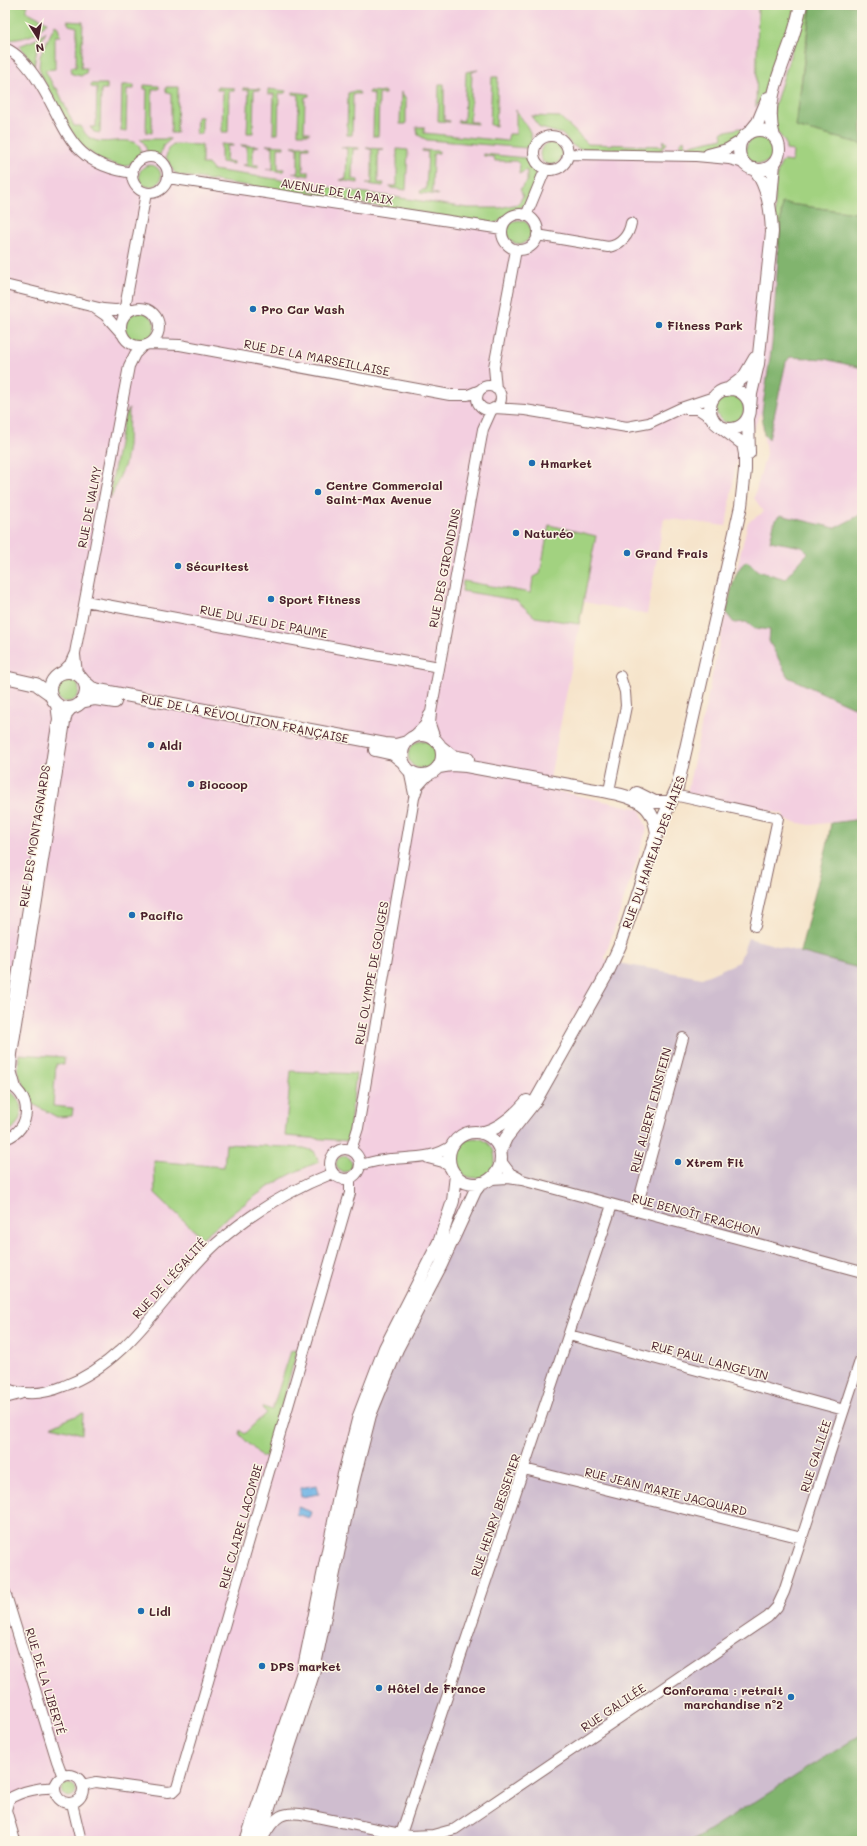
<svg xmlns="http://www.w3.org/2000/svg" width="867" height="1846" viewBox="0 0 867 1846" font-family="Mali,sans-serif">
  <rect width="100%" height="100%" fill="#fcf5e5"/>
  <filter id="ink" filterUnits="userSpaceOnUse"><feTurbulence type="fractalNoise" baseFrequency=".025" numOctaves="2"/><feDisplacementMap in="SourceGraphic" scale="8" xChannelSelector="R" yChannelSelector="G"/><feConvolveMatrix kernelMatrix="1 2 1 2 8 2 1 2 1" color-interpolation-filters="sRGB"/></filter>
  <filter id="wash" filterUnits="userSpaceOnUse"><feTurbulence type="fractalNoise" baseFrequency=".012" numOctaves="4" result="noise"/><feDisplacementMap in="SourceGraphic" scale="16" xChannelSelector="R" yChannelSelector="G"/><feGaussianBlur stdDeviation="0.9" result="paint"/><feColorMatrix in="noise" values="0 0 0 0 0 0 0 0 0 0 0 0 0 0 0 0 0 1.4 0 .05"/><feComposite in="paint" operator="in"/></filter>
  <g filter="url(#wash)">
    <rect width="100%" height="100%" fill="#f6e4cb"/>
    <path fill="#f3cfe0" d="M5,5H789L796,127L788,204L862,355V819L810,825L784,820L783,814L687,793L718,648L748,522L764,512L754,498L766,454L761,413L736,465L726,526L664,518L647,614L584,602L548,789L640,809L647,829L605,957V959L612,962L497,1172L487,1181L481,1183L258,1841H5Z"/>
    <path fill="#cfbdcf" d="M748,938L862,969V1734L693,1841H258L370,1415L483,1183L497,1172L500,1166L501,1156L612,962L702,978L739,962Z"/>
    <path fill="#a2d280" stroke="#767856" d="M7,5H28L26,11L47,22C36,37 23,39 5,40V9Z
      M758,5H796C785,40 777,76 756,107Z
      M805,8L810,9L796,127L862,144V214L782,203L778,254C777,232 769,178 783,161L792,162L793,151L786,150L785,142L775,129L774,108Z
      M67,21L83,22L81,68H87L86,73L81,76L72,74L71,67H76L77,27L69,25Z
      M55,25L58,27L60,36H55V69L45,70L55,89L57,88L74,126H81C93,155 121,132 139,145L141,150C139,158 131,165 123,167L100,160L82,146L68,126L62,113L42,77L39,67L40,56Z
      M46,32L37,49L34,67L25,52L19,46L37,39Z
      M478,70L472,72L470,122H477V124L458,122V120L464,121L466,72Z
      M492,77H498L496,126L490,125Z
      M91,84H107V89H101L100,133L94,132L90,127H96L97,88L91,87Z
      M439,84H444V120L450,121V122L438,121Z
      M122,85H134V89H127L126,132L121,131Z
      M144,85L159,86V89H152V133L146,132L147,89H144Z
      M166,87H178L177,133H171V93L166,92Z
      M217,87L234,88V91H229L228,132H222L223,90H217Z
      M243,88L260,89V90H254L253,133H247L249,90H243Z
      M268,89L286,91L285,93L279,94L278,134H273L274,94H268Z
      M354,91L359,92L360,94H353L352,135H347L348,93Z
      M369,91L385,92V94H379L378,136H373L374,94L369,93Z
      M293,92L309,94V96L305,97L304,132H309V134H298L299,95L293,94Z
      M401,92L406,100V124H400Z
      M516,110C522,120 540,139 527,148L427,140L418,135L416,127H424V133L507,141L509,134H516Z
      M531,116L560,117L588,144L663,146L664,140L667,143L661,151L579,149L572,145L562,134L540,128Z
      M197,117H202V134H196Z
      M740,128L744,130C729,147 706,153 684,151L680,143L684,140L685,146L723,138L722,132Z
      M746 150a14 14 0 1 1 28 0a14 14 0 1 1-28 0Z
      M140,139H170V140L163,146L160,155L148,154L144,143Z
      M540 154a11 11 0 1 1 22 0a11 11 0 1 1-22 0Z
      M175,144L202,145V164H208L213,170L310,184L309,191L325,193L326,187L468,208H499L518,204L523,196L520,189L527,182V170L519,174L520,165L516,161H495L494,157L484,156L483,154L526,158C544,171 534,190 524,206L510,212L500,221L493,224L178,175L174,172L166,157L168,149Z
      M221,144L233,145V146H227L226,161L233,162V164L221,162Z
      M241,145L259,146L253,147V165H258V168L242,165H247V147L241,146Z
      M266,145L284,146V148H278V169H284L283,172L266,169H273V147Z
      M292,146H309V148H303V172H309V176L292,173L298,172V148Z
      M341,147L359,148V149H353L352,179L358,180V183L340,180L346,179L347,149Z
      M366,148L384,149L378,150V183H384L383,186L366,184V183H372V150Z
      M397,149L408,150L406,190L391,188L390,186H397Z
      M422,150L439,151V153L433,154L432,193L438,194V195L420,193L421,190H426L428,152L422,151Z
      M139 176a11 11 0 1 1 22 0a11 11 0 1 1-22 0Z
      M507 232a12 12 0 1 1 24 0a12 12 0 1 1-24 0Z
      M125 327a15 15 0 1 1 30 0a15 15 0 1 1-30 0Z
      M716 409a14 14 0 1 1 28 0a14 14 0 1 1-28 0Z
      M129,408L128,446L125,464L111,497L110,493L123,421Z
      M549,525L596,536L579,624L535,617L516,600L462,591L463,581L531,593L533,577L540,574Z
      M55 690a12 12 0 1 1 24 0a12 12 0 1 1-24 0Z
      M408 755a14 14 0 1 1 28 0a14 14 0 1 1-28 0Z
      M19,1054L64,1057V1065L56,1064L53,1106L73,1108L72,1116L57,1117L33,1104L18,1073Z
      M291,1071L356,1074L348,1141L285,1136Z
      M5,1088C27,1099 26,1123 5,1134Z
      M455 1158a20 20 0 1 1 40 0a20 20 0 1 1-40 0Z
      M226,1144L304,1148L314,1151L319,1162C274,1178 238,1208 202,1238L155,1193L154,1161L224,1167Z
      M336 1164a8 8 0 1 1 16 0a8 8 0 1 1-16 0Z
      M294,1350L297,1351L267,1457H262L239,1434L240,1430L244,1434L266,1413L262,1409L263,1407L272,1410L291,1351Z
      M83,1413L82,1434L52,1426Z
      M62 1790a7 7 0 1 1 14 0a7 7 0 1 1-14 0Z"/>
    <path fill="#81b46e" stroke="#666a4c" d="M811,5H862V144L796,127Z
      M782,203L862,214V368L825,359L790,357L786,362L769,439L764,435L762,412L772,344Z
      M862,514V709L851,706L788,677L769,641L770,630L754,628L746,622L734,623L726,613C730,599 733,568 747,561L758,571L786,579L787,576L808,553L802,547L770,541L775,520L780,515L835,528Z
      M862,819V969L800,952L827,846L831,823Z
      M862,1734V1841H693Z"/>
    <path fill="#71b5e6" stroke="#5e6a88" d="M317,1485L319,1494L301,1497L300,1488Z
      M298,1507L312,1512L310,1518L296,1514Z"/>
  </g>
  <g filter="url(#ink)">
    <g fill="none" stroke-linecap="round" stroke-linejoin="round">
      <g stroke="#866463" stroke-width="12">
        <path id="minor" d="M5,48C18,54 26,64 34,75C68,123 64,164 133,173
          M534 153a17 17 0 1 1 34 0a17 17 0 1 1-34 0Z
          M568,154L696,156L729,159L744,163
          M708,154L727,149L742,140
          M132 175a18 18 0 1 1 36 0a18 18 0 1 1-36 0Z
          M168,178L502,229
          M502 232a18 18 0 1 1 36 0a18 18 0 1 1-36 0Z
          M526,216L545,170
          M537,235L608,247C621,245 629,235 631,223
          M5,285L103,309L115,310L132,309
          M121 327a19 19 0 1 1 38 0a19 19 0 1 1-38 0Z
          M96,309L105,315L122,334
          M123,318L146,193
          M149,344L180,345L450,395H468L480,390
          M477 398a12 12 0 1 1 24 0a12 12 0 1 1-24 0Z
          M496,389L494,367L516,250
          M494,408L525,410L627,427L649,423L681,408L714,397
          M686,409H698L712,418
          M85,601L439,667
          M75,655L77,674
          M62,672L70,664L75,653L129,366L135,354L143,346
          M413,737L425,725L429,715
          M435,739L430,724L431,712L483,429L492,409
          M409,770L414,794
          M604,792L608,790L610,786L626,706L625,692L620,676
          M674,795L778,818L755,926
          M5,1053L58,719L56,704
          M5,1083C33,1092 33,1130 5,1139
          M16,1088L11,1070L12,1054L65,722L67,714L73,707
          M330 1164a15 15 0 1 1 30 0a15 15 0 1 1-30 0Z
          M351,1150L358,1128L414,798L418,786L428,775
          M428,1158L443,1162L451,1168
          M501,1161L510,1173L519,1178
          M360,1165C370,1162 380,1160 390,1159C413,1157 434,1159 453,1145
          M491,1179L508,1178L522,1180L862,1272
          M636,1211L683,1038
          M569,1335L844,1410
          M5,1388C24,1396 45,1394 64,1386C133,1360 165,1290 217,1243C251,1213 290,1190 333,1173
          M5,1398L20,1394
          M524,1469L802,1538
          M5,1592L57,1761L63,1777
          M55 1789a14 14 0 1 1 28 0a14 14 0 1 1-28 0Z
          M82,1785L96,1782L168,1792L174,1791L177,1788L350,1193V1178
          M72,1803L81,1841
          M401,1834L612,1205
          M263,1838C275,1816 282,1810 307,1815L410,1836L433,1835L455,1829L768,1617L777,1607L784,1592L862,1355
          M15,1841L6,1810L9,1799C21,1791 41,1787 55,1788"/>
      </g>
      <g stroke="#866463" stroke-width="14">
        <path id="tertiary" d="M739 150a20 20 0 1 1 40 0a20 20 0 1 1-40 0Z
          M749,133L758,122L768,98
          M774,137C764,104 779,75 790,44C795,31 798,18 801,5
          M771,199L774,163
          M710 409a20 20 0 1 1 40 0a20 20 0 1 1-40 0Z
          M727,390L744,377L755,358
          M750,408L751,394L758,364L772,232C771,210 768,188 755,169
          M748,419L749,453
          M50 690a18 18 0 1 1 36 0a18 18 0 1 1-36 0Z
          M5,677L36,684L50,694
          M85,682L92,688L99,690L385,744L396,745L407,742
          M81,702L95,699L115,702
          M402 755a20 20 0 1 1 40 0a20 20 0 1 1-40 0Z
          M441,747L452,756L468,759
          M375,750L393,754L403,762
          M439,767L451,765L466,766C504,773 542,780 580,787C598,791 627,793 642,804C652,811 655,822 657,833
          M637,793L655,802H671
          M449 1158a26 26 0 1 1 52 0a26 26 0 1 1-52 0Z
          M481,1133C500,1129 515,1115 527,1101
          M500,1151L506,1138L536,1100L607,974L621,943L659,827L677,788L741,506L745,470V454L743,444L722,428
          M246,1841L303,1672L343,1478L359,1416L385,1348L440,1240L453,1201L456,1175
          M258,1841L313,1674L352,1486L370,1415L397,1349L440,1267L475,1191L481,1183"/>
      </g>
      <use href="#minor" stroke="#fff" stroke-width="10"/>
      <use href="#tertiary" stroke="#fff" stroke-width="12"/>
    </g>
  </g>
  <g fill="#1f6fb2" stroke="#fcf5e5" stroke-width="1.5">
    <circle cx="253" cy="309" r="4"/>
    <circle cx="659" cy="325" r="4"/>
    <circle cx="532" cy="463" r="4"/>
    <circle cx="318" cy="492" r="4"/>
    <circle cx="516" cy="533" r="4"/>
    <circle cx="627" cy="553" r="4"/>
    <circle cx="178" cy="566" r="4"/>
    <circle cx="271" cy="599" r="4"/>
    <circle cx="151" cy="745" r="4"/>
    <circle cx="191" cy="784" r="4"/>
    <circle cx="132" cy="915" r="4"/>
    <circle cx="678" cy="1162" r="4"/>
    <circle cx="141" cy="1611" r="4"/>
    <circle cx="262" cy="1666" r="4"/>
    <circle cx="379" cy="1688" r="4"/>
    <circle cx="791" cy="1697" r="4"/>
  </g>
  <g text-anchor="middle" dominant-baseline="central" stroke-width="3" stroke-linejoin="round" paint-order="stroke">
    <g font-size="12" fill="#4a1f2b" stroke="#fcf5e5">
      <text transform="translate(337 191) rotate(9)">AVENUE DE LA PAIX</text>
      <text transform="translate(317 357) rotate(11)">RUE DE LA MARSEILLAISE</text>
      <text transform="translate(89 507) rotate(-79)">RUE DE VALMY</text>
      <text transform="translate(444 568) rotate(-79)">RUE DES GIRONDINS</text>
      <text transform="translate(264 621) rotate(11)">RUE DU JEU DE PAUME</text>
      <text transform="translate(245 718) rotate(11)">RUE DE LA RÉVOLUTION FRANÇAISE</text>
      <text transform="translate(34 836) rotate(-81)">RUE DES MONTAGNARDS</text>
      <text transform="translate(653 852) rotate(-70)">RUE DU HAMEAU DES HAIES</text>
      <text transform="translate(371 973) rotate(-80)">RUE OLYMPE DE GOUGES</text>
      <text transform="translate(650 1110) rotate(-75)">RUE ALBERT EINSTEIN</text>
      <text transform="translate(696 1214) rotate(15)">RUE BENOÎT FRACHON</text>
      <text transform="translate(169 1278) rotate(-48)">RUE DE L'ÉGALITÉ</text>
      <text transform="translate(710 1360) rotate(15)">RUE PAUL LANGEVIN</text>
      <text transform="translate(815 1456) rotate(-72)">RUE GALILÉE</text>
      <text transform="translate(666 1491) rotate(14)">RUE JEAN MARIE JACQUARD</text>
      <text transform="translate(495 1515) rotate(-71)">RUE HENRY BESSEMER</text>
      <text transform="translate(240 1526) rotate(-74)">RUE CLAIRE LACOMBE</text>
      <text transform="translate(46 1681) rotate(73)">RUE DE LA LIBERTÉ</text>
      <text transform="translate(613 1707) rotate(-34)">RUE GALILÉE</text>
    </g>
    <g font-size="12" font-weight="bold" fill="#4a1f2b" stroke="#fcf5e5" text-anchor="start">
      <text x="261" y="309">Pro Car Wash</text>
      <text x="667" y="325">Fitness Park</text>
      <text x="540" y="463">Hmarket</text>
      <text x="326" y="485">Centre Commercial<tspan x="326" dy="14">Saint-Max Avenue</tspan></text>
      <text x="524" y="533">Naturéo</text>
      <text x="635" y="553">Grand Frais</text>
      <text x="186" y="566">Sécuritest</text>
      <text x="279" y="599">Sport Fitness</text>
      <text x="159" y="745">Aldi</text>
      <text x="199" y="784">Biocoop</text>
      <text x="140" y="915">Pacific</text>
      <text x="686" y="1162">Xtrem Fit</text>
      <text x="149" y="1611">Lidl</text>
      <text x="270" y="1666">DPS market</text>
      <text x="387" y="1688">Hôtel de France</text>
      <text x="783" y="1690" text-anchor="end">Conforama : retrait<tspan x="783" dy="14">marchandise n°2</tspan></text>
    </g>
  </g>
  <rect width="867" height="1846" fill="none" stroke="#fcf5e5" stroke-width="20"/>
  <g transform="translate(38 38) rotate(169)" stroke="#fcf5e5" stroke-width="3" paint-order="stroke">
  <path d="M0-3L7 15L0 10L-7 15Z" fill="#4a1f2b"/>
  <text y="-6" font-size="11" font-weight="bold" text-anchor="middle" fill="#4a1f2b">N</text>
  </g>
</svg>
